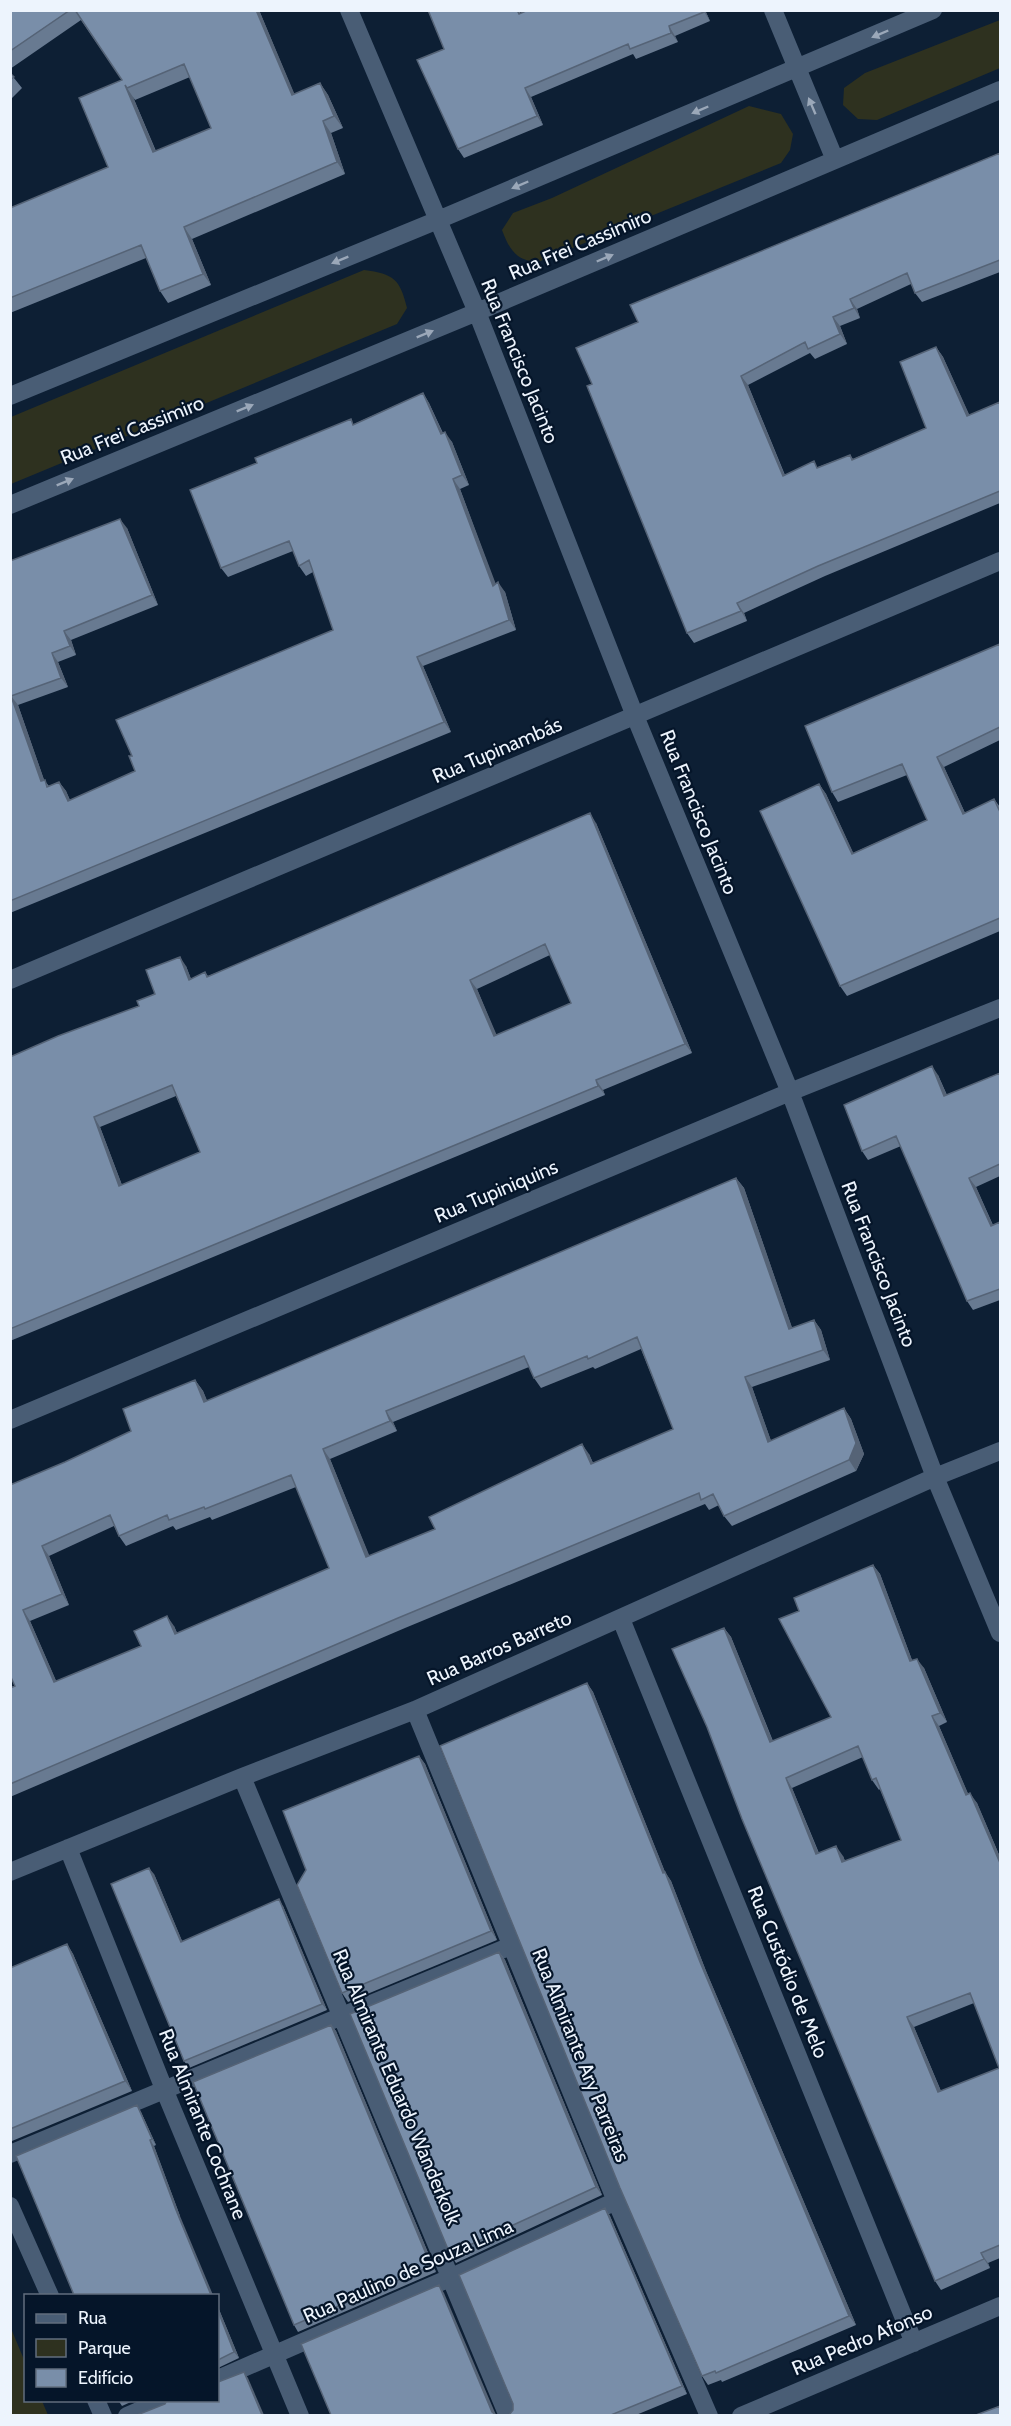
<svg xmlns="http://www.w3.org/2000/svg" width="1011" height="2426" viewBox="0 0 1011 2426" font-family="Cabin,sans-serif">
  <rect width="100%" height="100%" fill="#0d1f34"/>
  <path fill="#2e311f" d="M1000,20V68L877,120L858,119L843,105L844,88L865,73Z
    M749,106L781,114L793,134L790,150L781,163L538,262C516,261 509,249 502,230L513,213L552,198Z
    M364,270C394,274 400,279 407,308L397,324L11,484V417Z
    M10,2326L25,2362L26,2400L42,2401L48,2415H11Z"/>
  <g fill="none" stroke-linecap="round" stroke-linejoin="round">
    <path stroke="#495d75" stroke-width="18" d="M349,10L477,312L635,716L790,1092L935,1477L1000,1633
      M773,10L835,160
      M10,396L438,220L933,10
      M10,505L477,312L1000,90
      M10,980L1000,561
      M10,1420L790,1092L1000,1008
      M621,1619L914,2343
      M415,1710L616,2201L709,2416
      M242,1777L508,2416
      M68,1848L164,2089L300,2416
      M10,1872L242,1777L415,1710L935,1477L1000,1451
      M10,2154L513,1945
      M10,2206L50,2296
      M218,2379L452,2277L616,2201
      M96,2400L103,2416
      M127,2416L164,2400
      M741,2416L1000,2306"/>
  </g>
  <path fill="#687a91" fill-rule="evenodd" d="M10,10H259L294,94L320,83L328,95L343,128L331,133L345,174L192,239L211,285L168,303L160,291L146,258L10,313V208L108,167L122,80L81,20L10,69ZM190,77L211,128L156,151L133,97L135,100Z
    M428,10H519L521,14L705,10L710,21L675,36L678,42L636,59L633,54L531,97L543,125L464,158L458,149L444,49Z
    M10,73L22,88L10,100Z
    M1000,153V272L922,302L915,293L911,284L857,309L860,318L840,326L847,344L815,359L810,353L748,385L785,475L818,467L850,455L853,459L926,428L936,347L943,357L969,415L1000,402V503L825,576L744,613L747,621L694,643L687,633L592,384L638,322Z
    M423,393L429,403L443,433L452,442L469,485L460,489L495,584L505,592L516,630L423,666L451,732L10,913V561L127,528L158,605L71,640L76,655L58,662L68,687L18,705L44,780L49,786L59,782L66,791L70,800L135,771L132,756L333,630L313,572L306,576L299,566L293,551L228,577L221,568L354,424Z
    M1000,644V740L944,767L965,813L994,799L1000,807V931L847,996L840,986L819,784L826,794L853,853L927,820L907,775L838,802L832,792Z
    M596,823L692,1053L603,1090L605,1095L10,1341V1057L139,1006L186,966L191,979L205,972L208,976ZM550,955L571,1003L496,1035L477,989ZM176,1096L200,1152L122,1185L100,1127Z
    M1000,1073V1176L976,1187L993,1225L1000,1222V1300L973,1310L967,1301L901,1146L868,1160L862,1151L938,1075L947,1095Z
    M736,1178L744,1188L792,1328L814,1320L821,1330L830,1360L752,1387L771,1441L844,1408L851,1419L864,1454L856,1471L732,1526L724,1516L719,1505L709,1510L705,1504L405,1628L10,1797V1688L15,1686L10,1485L65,1462L131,1431L195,1380L203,1391L207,1401ZM641,1349L673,1429L593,1463L589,1454L435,1529L369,1556L330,1459L397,1431L393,1422L529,1367L534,1378L541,1388L593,1367L595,1369ZM296,1487L329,1568L177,1633L174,1626L141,1646L56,1681L30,1621L69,1605L49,1556L114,1526L119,1536L126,1546L173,1526L176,1530L210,1517L212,1520Z
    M873,1565L880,1574L912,1660L924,1668L947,1722L939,1726L968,1794L977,1803L1000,1857V2258L988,2263L990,2268L941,2290L935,2281L724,1628L731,1637L773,1741L831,1717L799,1611ZM863,1757L872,1780L879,1790L880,1789L901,1840L845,1861L843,1856L819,1853L792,1788ZM974,2003L999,2068L941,2091L914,2027Z
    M587,1683L593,1692L665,1872L671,1881L706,1971L856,2325L722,2382L721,2380L708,2385L702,2376Z
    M419,1756L425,1764L497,1940L348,2002L342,1993Z
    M154,1874L182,1941L283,1906L327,2010L189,2068L184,2061Z
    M67,1944L73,1954L132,2091L12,2141L10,2139V1968Z
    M499,1952L505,1960L602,2195L456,2263L450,2254Z
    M331,2025L336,2031L436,2272L298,2332L294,2325Z
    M137,2105L141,2112L156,2145L154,2146L180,2216L74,2295Z
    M605,2208L610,2216L687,2394L636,2415H509L513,2410Z
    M218,2307L239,2358L218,2368Z
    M118,2400H135L122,2406Z"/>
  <path fill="#556376" d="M256,10H259L300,107L292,95Z
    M703,10H705L710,21Z
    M669,26L675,36L678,42L671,33Z
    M320,83L328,95L343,128L334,116Z
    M125,85L133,97L161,164L153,152Z
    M525,88L531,97L543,125L537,116Z
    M323,121L331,133L345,174L337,162Z
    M184,227L192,239L211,285L203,274Z
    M850,299L857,309L860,318L854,308Z
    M833,317L840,326L847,344L840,334Z
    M936,347L943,357L974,425L967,416Z
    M741,376L748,385L789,486L783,476Z
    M423,393L429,403L447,443L441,434Z
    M445,432L452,442L469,485L462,475Z
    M453,479L460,489L500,595L493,586Z
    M120,519L127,528L158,605L152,595Z
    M498,582L505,592L516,630L509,620Z
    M737,603L744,613L747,621L741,611Z
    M64,631L71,640L76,655L70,646Z
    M52,653L58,662L68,687L61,678Z
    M417,657L423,666L451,732L444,722Z
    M11,696L18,705L48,791L41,781Z
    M937,757L944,767L970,824L963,814Z
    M59,782L66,791L74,810L68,801Z
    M819,784L826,794L858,863L852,854Z
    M590,813L596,823L692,1053L685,1044Z
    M180,957L186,966L195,989L189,980Z
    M470,980L477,989L501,1045L494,1036Z
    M932,1066L938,1075L951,1105L944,1096Z
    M596,1080L603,1090L605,1095L598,1086Z
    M94,1117L100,1127L126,1196L119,1186Z
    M736,1178L744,1188L796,1339L789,1329Z
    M969,1178L976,1187L997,1235L991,1226Z
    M814,1320L821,1330L830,1360L823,1350Z
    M745,1377L752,1387L775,1452L768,1442Z
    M195,1380L203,1391L212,1412L204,1402Z
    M844,1408L851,1419L864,1454L856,1471L849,1460Z
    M386,1411L393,1422L397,1431L390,1421Z
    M582,1444L589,1454L598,1474L591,1464Z
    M323,1449L330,1459L374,1567L366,1557Z
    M42,1546L49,1556L69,1605L62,1594Z
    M873,1565L880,1574L916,1671L910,1661Z
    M23,1610L30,1621L61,1692L54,1682Z
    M167,1616L174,1626L182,1644L175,1634Z
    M724,1628L731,1637L777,1752L770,1742Z
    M917,1659L924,1668L947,1722L940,1713Z
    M587,1683L593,1692L669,1882L663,1873Z
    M932,1716L939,1726L973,1805L966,1795Z
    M419,1756L425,1764L497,1940L491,1931Z
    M786,1778L792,1788L823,1864L816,1854Z
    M970,1793L977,1803L1000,1857V1863Z
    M836,1846L843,1856L849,1871L842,1862Z
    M149,1868L154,1874L185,1948L181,1942Z
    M665,1872L671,1881L706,1971L856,2325L849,2316L700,1962Z
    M279,1899L283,1906L327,2010L322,2004Z
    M67,1944L73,1954L132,2091L125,2081Z
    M499,1952L505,1960L602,2195L596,2187Z
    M907,2017L914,2027L945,2101L938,2092Z
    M331,2025L336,2031L436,2272L431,2266Z
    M137,2105L141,2112L156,2145L152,2139Z
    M150,2140L154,2146L180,2216L213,2295H211L176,2210Z
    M605,2208L610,2216L687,2394L682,2386Z
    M981,2253L988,2263L990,2268L984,2259Z
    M439,2285L444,2293L496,2415L492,2412Z
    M218,2307L239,2358L234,2352L218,2311Z
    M244,2372L248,2378L264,2415H262Z"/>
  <path fill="#798ea9" stroke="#556376" stroke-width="1.5" fill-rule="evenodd" d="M10,10H70L10,51Z
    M75,10H256L292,95L320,83L334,116L323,121L337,162L184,227L203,274L160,291L141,245L10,298V208L108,167L79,98L122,80ZM184,64L211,128L153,152L125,85L127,88Z
    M428,10H517L519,14L528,10H703L704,12L669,26L671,33L630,49L628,44L525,88L537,116L458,149L417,60L444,49Z
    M10,73L14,77L10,80Z
    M1000,153V260L915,293L907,273L850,299L854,308L833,317L840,334L808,349L805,342L741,376L783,476L814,461L817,468L850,455L852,460L926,428L900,362L936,347L967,416L1000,402V491L818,566L737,603L741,611L687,633L587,386L592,384L576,348L638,322L630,305Z
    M423,393L441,434L445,432L462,475L453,479L493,586L498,582L509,620L417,657L444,722L10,901V561L120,519L152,595L64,631L70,646L52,653L61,678L11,696L41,781L45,780L47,787L59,782L68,801L135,771L129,756H132L116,720L333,630L309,560L299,566L289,541L221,568L190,490L257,463L255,458L351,419L353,425Z
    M1000,644V727L937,757L963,814L994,799L1000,812V918L840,986L760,811L819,784L852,854L927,820L902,764L832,792L805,726Z
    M590,813L685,1044L596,1080L598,1086L10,1329V1057L58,1036L139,1006L137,1001L155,994L146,970L180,957L189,980L205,972L207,977ZM545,944L571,1003L494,1036L470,980ZM172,1085L200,1152L119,1186L94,1117Z
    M932,1066L944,1096L1000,1073V1164L969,1178L991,1226L1000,1222V1289L967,1301L896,1136L862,1151L844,1105Z
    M736,1178L789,1329L814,1320L823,1350L745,1377L768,1442L844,1408L856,1443L849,1460L724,1516L713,1494L701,1500L699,1493L398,1618L10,1784V1688L15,1686L10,1675V1485L65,1462L131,1431L123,1409L195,1380L204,1402ZM637,1337L673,1429L591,1464L582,1444L429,1517L435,1529L366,1557L323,1449L390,1421L386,1411L524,1356L534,1378L587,1356L588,1359ZM291,1475L329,1568L175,1634L167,1616L134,1631L141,1646L54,1682L23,1610L62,1594L42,1546L110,1515L119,1536L167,1515L169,1520L204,1507L205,1509Z
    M873,1565L910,1661L917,1659L940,1713L932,1716L966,1795L970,1793L1000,1863V2245L981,2253L984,2259L935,2281L742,1819L707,1727L672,1649L724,1628L770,1742L831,1717L779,1619L799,1611L794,1598ZM858,1746L872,1780L876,1778L901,1840L842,1862L836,1846L816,1854L786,1778ZM970,1993L999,2068L938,2092L907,2017Z
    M587,1683L663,1873L665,1872L700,1962L849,2316L716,2373L715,2371L702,2376L620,2188L440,1746Z
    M419,1756L491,1931L342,1993L297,1885L306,1870L283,1811Z
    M149,1868L181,1942L279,1899L322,2004L184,2061L111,1884Z
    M67,1944L125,2081L10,2129V1968Z
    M499,1952L596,2187L450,2254L350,2014Z
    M331,2025L431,2266L294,2325L193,2082Z
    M137,2105L152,2139L150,2140L176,2210L211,2295H74L16,2156Z
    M605,2208L682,2386L611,2415H509L513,2410V2404L459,2275Z
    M439,2285L492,2412L496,2415H331L301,2344Z
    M218,2311L234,2352L218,2360Z
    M244,2372L262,2415H137L165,2404L167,2400H218V2382Z
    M1000,2406V2415H976Z"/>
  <defs><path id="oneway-solid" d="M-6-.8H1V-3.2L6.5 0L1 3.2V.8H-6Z" transform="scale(1.5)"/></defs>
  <g fill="#9ba8b9">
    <use href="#oneway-solid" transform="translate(880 34) rotate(157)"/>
    <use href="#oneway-solid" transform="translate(812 106) rotate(-113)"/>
    <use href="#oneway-solid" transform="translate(700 110) rotate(157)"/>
    <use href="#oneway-solid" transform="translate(520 185) rotate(157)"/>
    <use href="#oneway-solid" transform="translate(605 258) rotate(-23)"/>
    <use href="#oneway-solid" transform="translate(340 260) rotate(158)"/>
    <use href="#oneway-solid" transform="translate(425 334) rotate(-22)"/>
    <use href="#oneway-solid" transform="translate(245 408) rotate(-22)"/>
    <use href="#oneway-solid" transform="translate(65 482) rotate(-22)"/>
  </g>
  <g text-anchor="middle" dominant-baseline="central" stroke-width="4.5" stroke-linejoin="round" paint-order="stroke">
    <g font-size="20" fill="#edf4fd" stroke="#051529">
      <text transform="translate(580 244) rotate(-23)">Rua Frei Cassimiro</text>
      <text transform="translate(520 361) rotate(68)">Rua Francisco Jacinto</text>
      <text transform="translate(132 430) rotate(-22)">Rua Frei Cassimiro</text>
      <text transform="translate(497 750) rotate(-23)">Rua Tupinambás</text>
      <text transform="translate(699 812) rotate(68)">Rua Francisco Jacinto</text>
      <text transform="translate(496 1191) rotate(-23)">Rua Tupiniquins</text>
      <text transform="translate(879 1264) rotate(69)">Rua Francisco Jacinto</text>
      <text transform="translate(499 1648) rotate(-24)">Rua Barros Barreto</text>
      <text transform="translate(788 1972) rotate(68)">Rua Custódio de Melo</text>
      <text transform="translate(581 2055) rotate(68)">Rua Almirante Ary Parreiras</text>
      <text transform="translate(397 2087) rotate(67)">Rua Almirante Eduardo Wanderkolk</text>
      <text transform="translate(203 2124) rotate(68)">Rua Almirante Cochrane</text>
      <text transform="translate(408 2271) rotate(-24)">Rua Paulino de Souza Lima</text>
      <text transform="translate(862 2340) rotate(-23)">Rua Pedro Afonso</text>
    </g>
  </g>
  <rect width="1011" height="2426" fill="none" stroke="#edf4fd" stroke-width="24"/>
  <rect x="24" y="2294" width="195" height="108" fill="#051529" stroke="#626e7e" stroke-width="1.5"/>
  <rect x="36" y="2314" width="30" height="9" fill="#495d75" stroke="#626e7e" stroke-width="1.5"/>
  <text x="78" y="2324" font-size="18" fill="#edf4fd">Rua</text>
  <rect x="36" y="2339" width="30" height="18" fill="#2e311f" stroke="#626e7e" stroke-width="1.5"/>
  <text x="78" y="2354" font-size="18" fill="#edf4fd">Parque</text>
  <rect x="36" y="2369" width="30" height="18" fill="#798ea9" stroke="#626e7e" stroke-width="1.5"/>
  <text x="78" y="2384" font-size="18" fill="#edf4fd">Edifício</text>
</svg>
